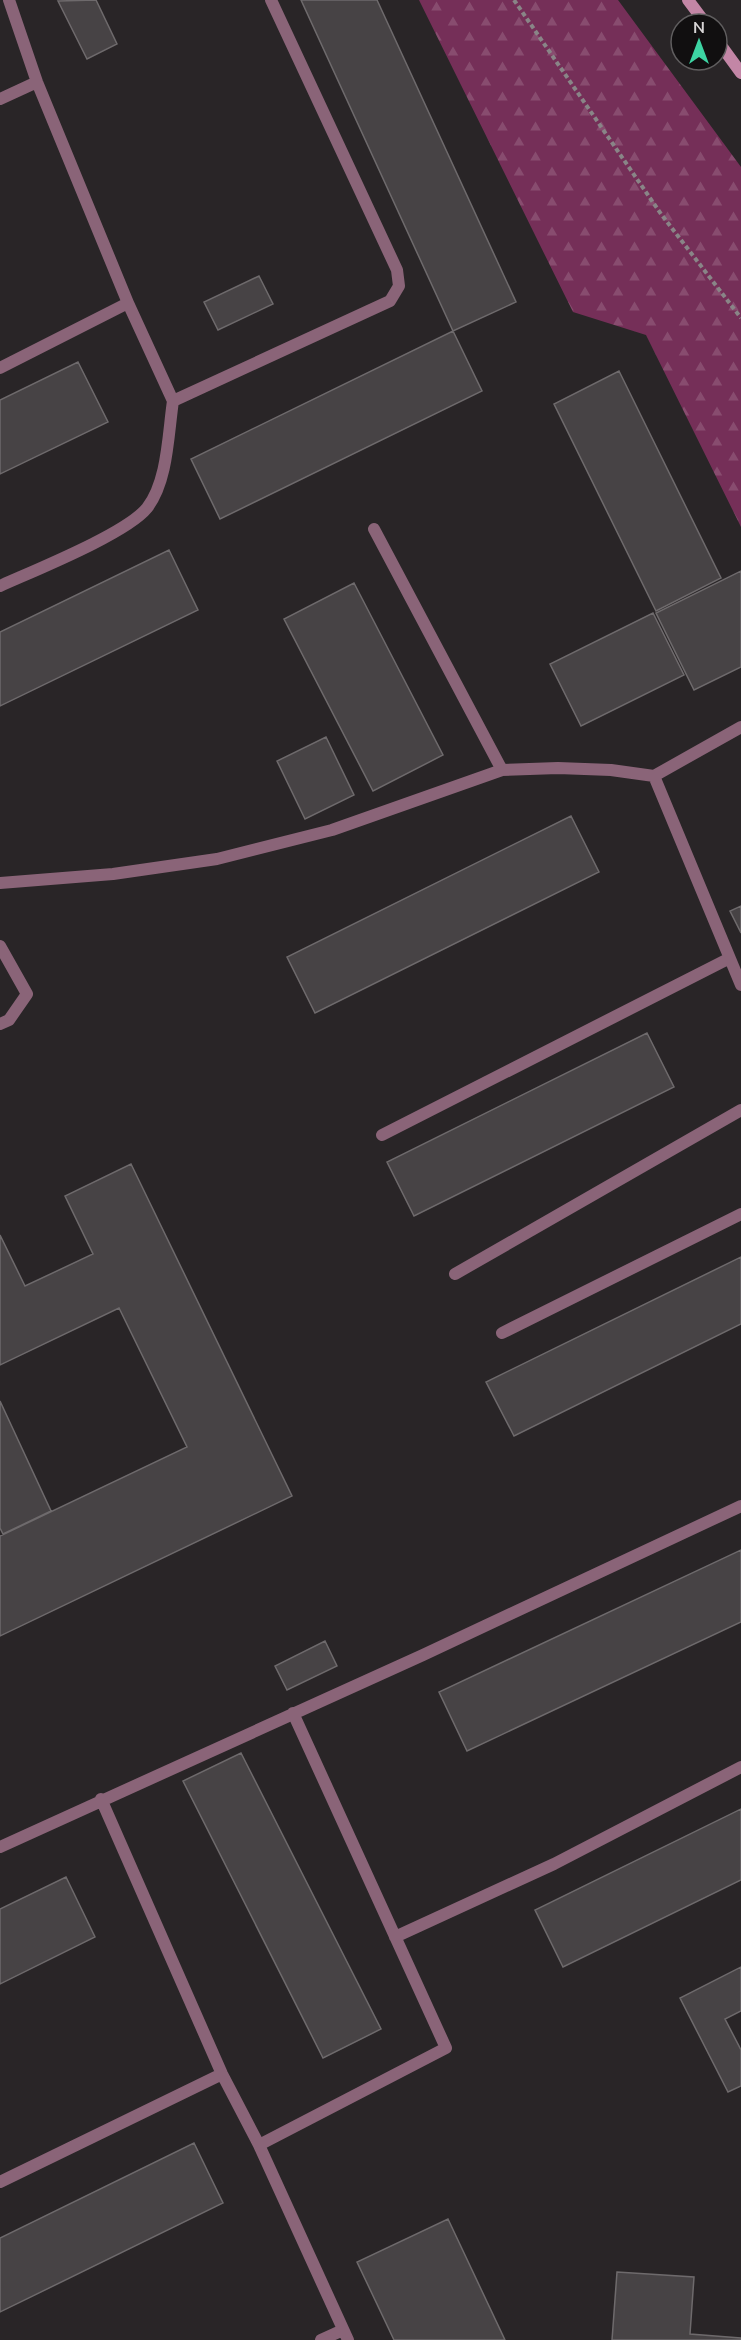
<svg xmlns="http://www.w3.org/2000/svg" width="741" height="2340" viewBox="0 0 741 2340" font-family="'Nunito Sans',sans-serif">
  <defs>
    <pattern id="forest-firs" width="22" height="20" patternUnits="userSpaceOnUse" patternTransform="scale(1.5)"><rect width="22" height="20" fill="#752f58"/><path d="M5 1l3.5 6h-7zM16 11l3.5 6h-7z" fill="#884c6f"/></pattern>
  </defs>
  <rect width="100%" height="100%" fill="#292527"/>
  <path fill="url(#forest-firs)" d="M419,0H618L741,167V527L646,335L573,312Z"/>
  <path fill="#474345" stroke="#6e6a6c" stroke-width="1.5" d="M96,0L117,44L87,59L58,1Z
    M301,0H377L516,302L453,331Z
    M259,276L273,304L218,330L204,302Z
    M453,331L482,391L220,519L191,459Z
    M78,362L108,422L0,474V400Z
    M619,371L721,578L656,611L554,404Z
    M169,550L198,610L0,706V632Z
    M741,571V667L694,690L656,613Z
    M354,583L443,755L373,791L284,619Z
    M653,613L684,675L581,726L550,664Z
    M326,737L354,795L305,819L277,761Z
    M571,816L599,872L315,1013L287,957Z
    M741,906V933L730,911Z
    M647,1033L674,1087L414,1216L387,1162Z
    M131,1164L292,1496L0,1636V1536L187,1447L119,1308L0,1365V1235L25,1286L93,1254L65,1196Z
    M741,1257V1324L514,1436L486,1382Z
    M0,1401L51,1511L3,1534L0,1528Z
    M741,1550V1622L467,1751L439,1692Z
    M325,1641L337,1666L287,1690L275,1666Z
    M241,1753L381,2029L323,2058L183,1781Z
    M741,1809V1880L563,1967L535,1910Z
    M66,1877L95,1937L0,1984V1909Z
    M741,1967V2011L725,2019L741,2050V2086L728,2092L680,1998Z
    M194,2143L223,2203L0,2312V2238Z
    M448,2219L505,2340H394L357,2262Z
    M617,2272L694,2277L690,2334L741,2338V2340H612Z"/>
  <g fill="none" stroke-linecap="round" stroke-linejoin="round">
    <path stroke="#898587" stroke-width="4" stroke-dasharray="4.5 3" stroke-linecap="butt" d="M514,0L661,214L741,318"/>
    <path stroke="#8a6478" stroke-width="12" d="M0,99L37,82
      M128,303L173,401L390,301L399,286L397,270L271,0
      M0,368L128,303L37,82L9,0
      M374,529L502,770
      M0,586C33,571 126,534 147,508C168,481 168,434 173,401
      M741,727L654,776L741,985
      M0,883L113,874L217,859L332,830L502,770L558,768L611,770L654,776
      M0,946L27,994L9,1020L0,1024
      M382,1135L728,959
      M455,1274L741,1110
      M502,1333L741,1214
      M101,1799L222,2074L259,2145L348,2340
      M0,1847L423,1655L741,1506
      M395,1937L554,1864L741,1767
      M259,2145L446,2048L293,1713
      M0,2182L222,2074
      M321,2340L343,2330"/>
    <path stroke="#c386a6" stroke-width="12" d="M688,0L706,24
      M717,40L741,73"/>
  </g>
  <g transform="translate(699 42)"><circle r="28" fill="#110f10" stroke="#605e5f" stroke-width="1.5"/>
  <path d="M0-4.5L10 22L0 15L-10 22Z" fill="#3dd4a3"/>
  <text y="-9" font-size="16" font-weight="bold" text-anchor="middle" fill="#d7d4d5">N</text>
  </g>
</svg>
